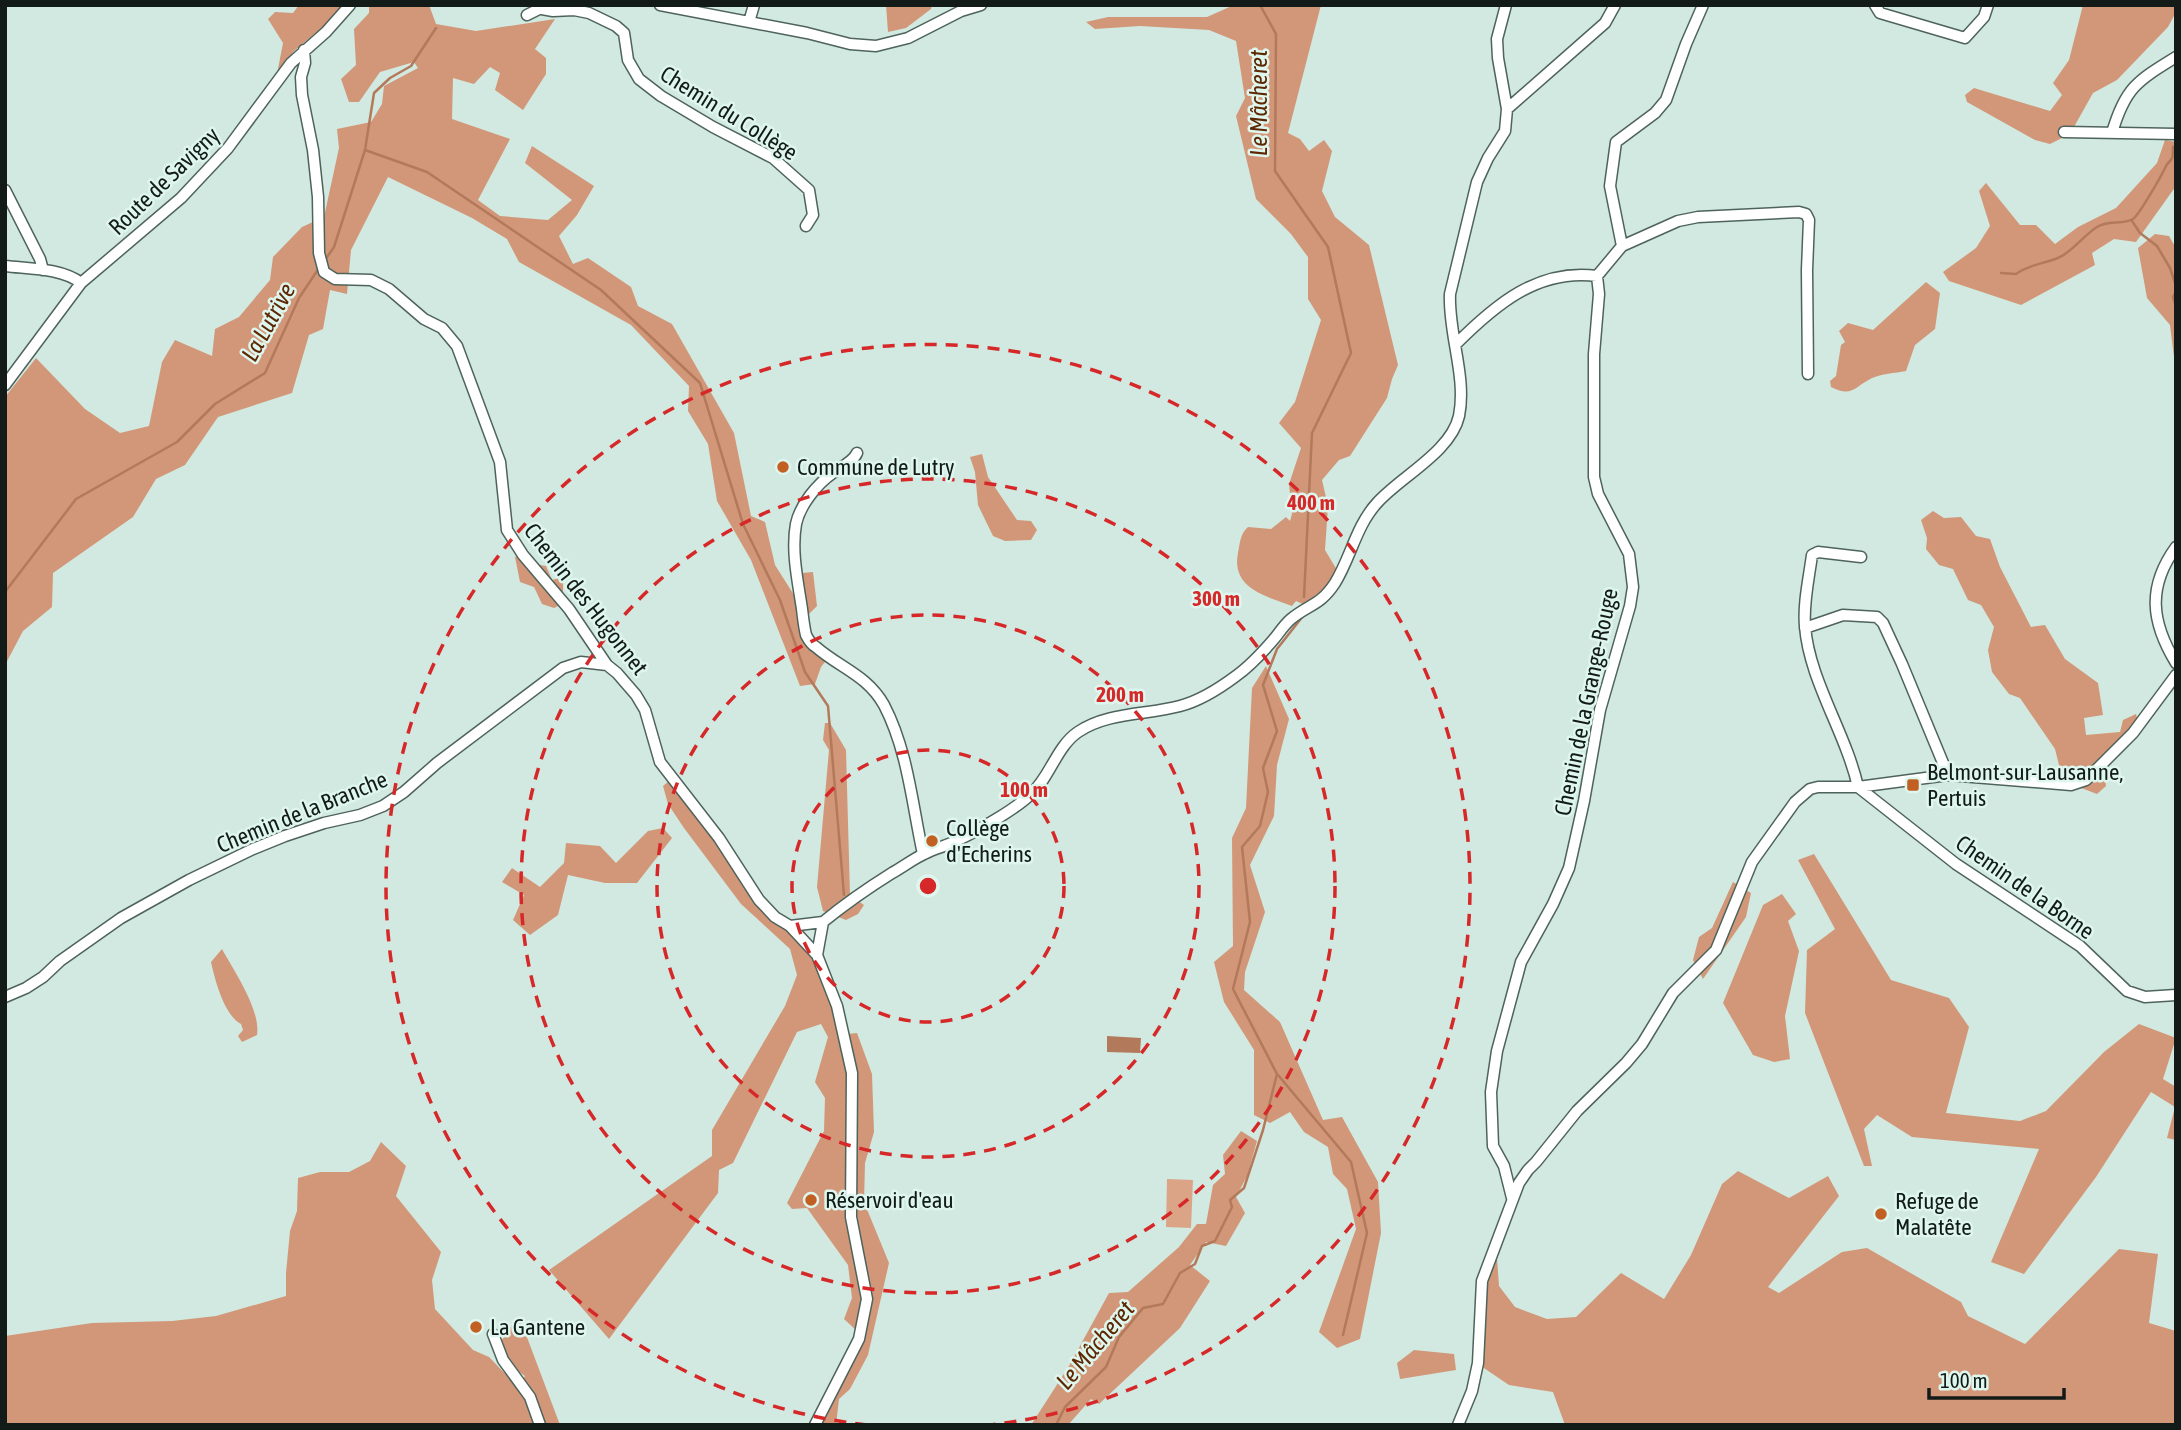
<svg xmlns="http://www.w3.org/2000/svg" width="2181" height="1430" viewBox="0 0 2181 1430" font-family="'Asap Condensed',sans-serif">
  <rect width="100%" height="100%" fill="#d1e9e0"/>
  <path fill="#dba487" d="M1167,1179L1193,1180L1191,1228L1166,1227Z"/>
  <path fill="#d29778" d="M299,5H345L337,15L294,51L277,74L283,43L268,19L275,12L293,13Z
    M369,5H429L436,24L476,31L555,19L535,49L546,58V74L523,110L495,90L500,73L490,67L474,84L453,78L452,119L510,139L478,200L500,216L548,220L572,200L525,163L532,146L594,186L577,215L559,236L573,264L588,258L631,287L638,306L672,324L734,433L751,516L765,522L775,565L794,595L802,573L813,572L817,606L803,620L806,641L828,658L821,667L815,684L800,686L751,560L717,501L708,444L688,411L689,386L631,325L519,262L507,239L472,218L388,177L351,250L347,294L330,290L323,329L309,335L292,393L218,417L185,465L156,479L133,517L53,573L52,607L23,631L5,665V397L36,358L85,409L120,433L149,426L162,362L175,340L212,356L215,329L239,317L270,280L273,257L302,227L324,217L339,148L337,129L371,122L382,104L384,86L418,68L414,62L380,72L359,102H349L341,79L356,65L354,29L369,13Z
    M886,5H932L931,9L906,28L888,32Z
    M1234,5H1321L1288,133L1300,139L1309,151L1324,140L1332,151L1322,191L1335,217L1369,245L1398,365L1392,379L1387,398L1350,456L1339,460L1322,480L1328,506L1325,550L1337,570L1327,589L1307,606L1296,601L1292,606C1265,596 1231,588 1238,553C1240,543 1240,534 1248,527L1271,529L1286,517L1290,521L1292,514L1289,484L1301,448L1279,423L1295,402L1321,320L1308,299V257L1291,234L1256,199L1236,116L1245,98L1236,41L1209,30L1140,26L1095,29L1086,22L1108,17H1207Z
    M2083,5H2176V12L2168,27L2117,80L2093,93L2070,134L2050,144L2035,140L1967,102L1965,95L1974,88L2050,111L2062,95L2053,83L2069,60Z
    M2165,140L2176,142V186L2136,242L2114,239L2092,253L2095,265L2021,305L1949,281L1943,272L1976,248L1990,226L1979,191L1986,183L2020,225H2036L2055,244L2078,227L2116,208L2157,163Z
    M2155,234L2169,236L2176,248V373L2170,325L2147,298L2138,248Z
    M1926,282L1940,293L1935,329L1915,345L1906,371C1895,373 1881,374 1872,378C1854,387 1852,398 1831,387L1830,381L1836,376L1841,345L1845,342L1839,331L1848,323L1873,330Z
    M982,454L988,477L1017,520L1031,521L1037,530L1031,540L1005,541L993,536L978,505L975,472L970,457Z
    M1933,511L1944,518L1961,517L1976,536L1990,539L2000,567L2031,627L2045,625L2065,659L2098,683L2103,715L2084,718L2086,735L2120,732L2123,720L2136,714L2140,729L2104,770L2106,786L2097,794L2063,781L2055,749L2020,698L2009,694L1992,672L1988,650L1994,627L1981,605L1968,600L1953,569L1939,565L1926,549L1927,538L1921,520Z
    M524,552L534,564L546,566L552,580L563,577V593L568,601L554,608L542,604L534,587L520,582L515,557Z
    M1266,666L1289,719L1277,765L1274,816L1250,865L1265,912L1245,972L1244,990L1280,1022L1323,1120L1342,1117L1378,1182L1381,1233L1360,1339L1337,1348L1319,1332L1356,1229L1347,1189L1333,1174L1328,1147L1304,1132L1290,1112L1270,1123L1254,1115V1050L1224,1002L1214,962L1233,946L1232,838L1246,808L1252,688Z
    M825,723H830L846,750L850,895L864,905L858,914L846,920L823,911L817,887L829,750L823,740Z
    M670,780L720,845L789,929L814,957L834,1005L849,1073L848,1217L865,1300L857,1331L844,1319L852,1298L848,1265L807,1208L792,1209L787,1203L824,1131L825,1098L815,1082L828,1037L821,1024L797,1032L733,1163L719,1170L718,1193L609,1339L549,1270L712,1156V1130L785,1006L797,975L790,949L741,904L684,828L668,804L663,786Z
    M663,828L672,838L637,883H605L568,875L558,915L530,935L513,920L524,895L502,882L512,868L540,887L564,863L566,843L600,846L616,863L648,831Z
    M1814,854L1891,980L1949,998L1969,1027L1946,1113L2020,1121L2046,1111L2104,1052L2139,1024L2176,1038L2163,1079L2176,1087V1140L2167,1138L2175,1107L2151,1092L2096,1177L2024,1274L1991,1262L2039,1149L1912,1137L1877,1115L1864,1129L1872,1166H1864L1805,1013L1807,950L1835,929L1798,860Z
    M1733,882L1751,893L1746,917L1703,979L1693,960L1699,937L1712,928Z
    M1782,894L1796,914L1788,921L1799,951L1785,1016L1790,1059L1774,1062L1753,1055L1723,1003L1763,905Z
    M222,949C234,971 261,1010 257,1035L242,1042L238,1036L243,1030L241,1024C224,1015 215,980 211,962Z
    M857,1033L872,1074L874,1132L865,1163L864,1202L889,1263L868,1355L850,1389L839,1399L836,1425H819L842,1385L862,1341L871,1301L854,1217L848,1034Z
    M1241,1131L1257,1141L1247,1176L1236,1197L1245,1213L1226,1246L1206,1242L1190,1265L1210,1281L1180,1328L1099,1404L1091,1399L1068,1425H1031L1069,1366L1109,1293L1128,1292L1179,1247L1197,1224H1206L1213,1185L1225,1174L1223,1155Z
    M381,1142L406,1166L396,1196L441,1252L432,1280L435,1309L473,1350L489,1357L518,1387L525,1376C511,1367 506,1358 500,1343L515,1320L522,1324L560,1425H5V1336L92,1323L172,1321L216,1316L286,1296V1273L290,1231L297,1211L298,1178L320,1172H349L370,1161Z
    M1738,1171L1789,1198L1828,1176L1839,1196L1768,1287L1779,1293L1842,1252L1867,1248L1961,1302L1968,1316L2025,1344L2119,1249L2158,1254L2149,1323L2176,1331V1425H1565L1553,1392L1509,1385L1478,1364L1482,1281L1496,1244L1499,1286L1515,1307L1547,1319L1576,1317L1621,1273L1664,1299L1691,1255L1722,1184Z
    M1414,1350L1454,1354L1456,1370L1400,1379L1397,1363Z"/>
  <path fill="#b3795b" d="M1107,1036L1141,1038L1140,1053L1107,1052Z"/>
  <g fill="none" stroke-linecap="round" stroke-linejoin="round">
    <path stroke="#b3795b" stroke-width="2.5" d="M1260,5L1276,34L1275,171L1328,247L1351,353L1312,433L1304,597
      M365,150L427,172L601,290L700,383L743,524L780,600L805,672L828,706L844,895
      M2132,221L2140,233L2157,246L2170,268L2176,286
      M325,260L334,247L365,150L374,93L390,78L411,66L436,28
      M2001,273L2016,274C2029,264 2045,264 2060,257C2073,251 2084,235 2097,227C2107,220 2123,225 2133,219C2139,215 2162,175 2166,166C2167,163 2171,161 2172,158C2173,157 2173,148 2173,147
      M2176,292L2173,297L2176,307
      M2176,312V321
      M5,592L76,499L177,442L215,404L265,373L299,298L319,268
      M1278,1075L1351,1162L1367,1233L1343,1335
      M1056,1425L1065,1407L1106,1367L1119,1337L1143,1308L1163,1304L1180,1273L1195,1264L1202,1246L1215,1241L1232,1207L1230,1200L1244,1188L1263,1130L1277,1074L1233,989L1250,922L1242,847L1260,826L1268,792L1263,768L1277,731L1263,685L1277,649L1303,616"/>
    <g stroke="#4e635b" stroke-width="13">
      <path id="minor" d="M660,5L807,33L850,44L876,46L908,38L961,11L981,5
        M1875,5L1880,13L1965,38L1984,17L1988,5
        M542,9L553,11L574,10L589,13L616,26L624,33L628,60L639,79L661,96L713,127L773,158L809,190L813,215L806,226
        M527,15L545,6
        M749,22L754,5
        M304,50L305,63L301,77L302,95L313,150L318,197L319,253L324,272L335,279L371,280L389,289L424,319L442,328L457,346L500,462L507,530L523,555L569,609L607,665L617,673L636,695L645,710L660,762L719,838L759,900L775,917L790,926L817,955
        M1507,109L1605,23L1615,5
        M2064,132L2176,134
        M2112,133C2125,88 2137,81 2176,57
        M5,190L40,259L43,270
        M1622,246L1610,186L1616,142L1655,113L1666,100L1686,44L1703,5
        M5,266C30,269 61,268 81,283
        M1456,344C1495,305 1538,268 1597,276L1622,246L1678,221L1698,217L1799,212L1806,214L1809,220L1807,270L1808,374
        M5,385L81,283L181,198L228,148L291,63L326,32L350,5
        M857,453C853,462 841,467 833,473C817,484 800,505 796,524C791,551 798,582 802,609C803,617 804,627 806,635C808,639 812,645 816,647C840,668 867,675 884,705C908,751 912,804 923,854
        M2176,547C2147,587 2151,622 2176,663
        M1805,628L1843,615L1877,617L1883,623L1902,664L1948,775
        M1858,787L1956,864L2080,946L2127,991L2145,997L2176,995
        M1858,787C1846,733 1809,680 1805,626C1803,603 1809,578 1812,555L1818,552L1861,557
        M790,926L823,922
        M5,997L26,988L43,977L60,961L121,918L189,880L253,849L285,836L324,823L360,815L383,806L404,792L437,763L563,668L581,662L607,665
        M1512,1198L1504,1166L1493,1146L1491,1092L1497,1051L1521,962L1553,904L1569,868L1584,801L1600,710L1630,606L1633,587L1629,554L1598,494L1594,477V354L1599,294L1597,276
        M493,1334L503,1360L530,1397L540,1425
        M815,1425L859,1339L867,1299L851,1217L852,1073L837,1006L817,955L823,922C845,904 868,888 892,873C903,867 913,859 924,854C935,848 947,846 958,840C979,830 1014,810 1030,795C1050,778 1056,747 1078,732C1107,712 1147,715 1180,706C1199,701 1220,688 1236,676C1250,666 1262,653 1274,639C1279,633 1284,625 1291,619C1309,604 1320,606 1335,583C1351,557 1356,526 1377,503C1400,477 1451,452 1459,416C1467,377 1448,333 1450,294L1477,182L1488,158L1505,131L1507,109L1498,58L1497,39L1506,5
        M1458,1425L1472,1391L1478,1363L1482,1281L1519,1183L1528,1170L1536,1162L1577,1111L1626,1063L1642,1044L1673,993L1716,950L1752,862L1795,802L1810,789L1818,787H1858L1948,775L2071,785L2086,780L2133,733L2176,675"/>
    </g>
    <use href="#minor" stroke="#fff" stroke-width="10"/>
  </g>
  <g fill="none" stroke="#d62828" stroke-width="3.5" stroke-dasharray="12 9">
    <circle cx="928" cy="886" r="136"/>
    <circle cx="928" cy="886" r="271"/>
    <circle cx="928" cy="886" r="407"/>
    <path d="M867 1425A542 542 0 1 1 989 1425"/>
  </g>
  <g fill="#c26023" stroke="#def6ed" stroke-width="2.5">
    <circle cx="783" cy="467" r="7"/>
    <rect x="1906" y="778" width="14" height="14" rx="3.5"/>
    <circle cx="932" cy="841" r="7"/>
    <circle cx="811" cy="1200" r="7"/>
    <circle cx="1881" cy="1214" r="7"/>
    <circle cx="476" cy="1327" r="7"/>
  </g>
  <g text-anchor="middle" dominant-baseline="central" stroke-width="5" stroke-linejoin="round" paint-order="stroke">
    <g font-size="23" fill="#121b18" stroke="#def6ed">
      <text transform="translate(729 113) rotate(32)">Chemin du Collège</text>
      <text transform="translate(164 181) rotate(-44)">Route de Savigny</text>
      <text transform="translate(586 599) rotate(52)">Chemin des Hugonnet</text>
      <text transform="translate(1586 702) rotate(-78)">Chemin de la Grange-Rouge</text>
      <text transform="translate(302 812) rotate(-22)">Chemin de la Branche</text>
      <text transform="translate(2025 887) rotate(35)">Chemin de la Borne</text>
    </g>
    <g font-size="23" fill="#121b18" stroke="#def6ed" text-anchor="start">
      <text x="797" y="467">Commune de Lutry</text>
      <text x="1927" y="772">Belmont-sur-Lausanne,<tspan x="1927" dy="26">Pertuis</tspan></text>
      <text x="946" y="828">Collège<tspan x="946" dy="26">d'Echerins</tspan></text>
      <text x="825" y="1200">Réservoir d'eau</text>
      <text x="1895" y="1201">Refuge de<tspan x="1895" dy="26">Malatête</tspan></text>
      <text x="490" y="1327">La Gantene</text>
    </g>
    <g font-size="24" font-style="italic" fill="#5d2702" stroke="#def6ed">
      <text transform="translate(1258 103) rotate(-90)">Le Mâcheret</text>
      <text transform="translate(268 322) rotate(-61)">La Lutrive</text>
      <text transform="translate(1095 1345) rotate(-50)">Le Mâcheret</text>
    </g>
  </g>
  <circle cx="928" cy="886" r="10" fill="#d62828" stroke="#def6ed" stroke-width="3.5"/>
  <g font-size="21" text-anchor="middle" font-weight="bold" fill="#d62828" stroke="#def6ed" stroke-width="5" stroke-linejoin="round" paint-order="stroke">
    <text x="1311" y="510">400 m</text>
    <text x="1216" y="606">300 m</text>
    <text x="1120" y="702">200 m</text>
    <text x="1024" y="797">100 m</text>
  </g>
  <rect width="2181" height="1430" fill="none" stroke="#121b18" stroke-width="14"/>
  <path d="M1929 1388v10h135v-10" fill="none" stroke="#121b18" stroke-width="3.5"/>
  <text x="1940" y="1388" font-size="21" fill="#121b18" stroke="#def6ed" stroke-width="5" paint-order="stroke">100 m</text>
</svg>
